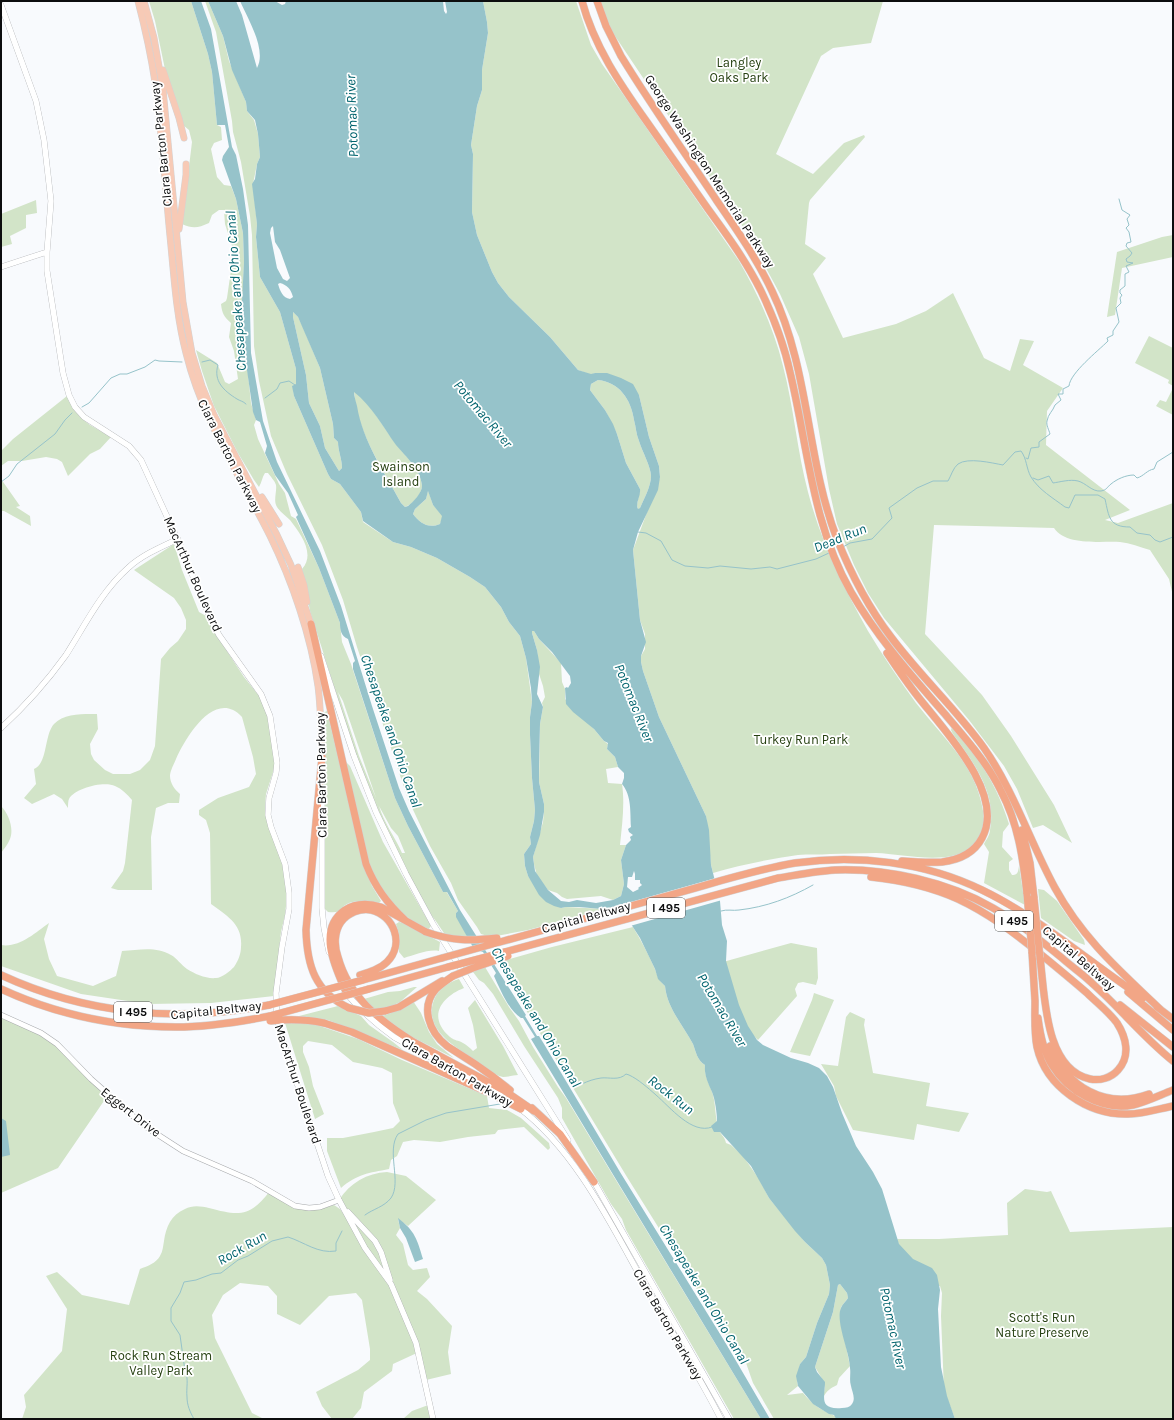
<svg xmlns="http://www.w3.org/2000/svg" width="1174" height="1420" viewBox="0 0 1174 1420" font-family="Karla,sans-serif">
  <rect width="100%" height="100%" fill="#f8fafd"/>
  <path fill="#d2e4c8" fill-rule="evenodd" d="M149,1H191L208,54L212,72L217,125L221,127L222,140L214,143L211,149L217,177L224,185L231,186L236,199L243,233L244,262L242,317L251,403L256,420L254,425L258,439L279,484L285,493L291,516L296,519L319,568L340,623L342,642L351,664L395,798L408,826L443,892L446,891L458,911L456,913L468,938L446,936C441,929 437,922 432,916L410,877L384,825L359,765L310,611L302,569C316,554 300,533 290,520C286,516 280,512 277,507C273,501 277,492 276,485C275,481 270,476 268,473H265C262,477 262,482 259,487L254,480L238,453L214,406L202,371L196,350L217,363L225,382L229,384L238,379L234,351L229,337L231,323C224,317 222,313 221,304L226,301L227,298L232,263V246L225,224L224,210H219L212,215L209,223C198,228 193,229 182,224L192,142L189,130L183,125L167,79L155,21ZM338,692L343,701L376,798L359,756ZM379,806L391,828L398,836L405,853H402C395,837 384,823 379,806Z
    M205,1H208L223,36L229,61L246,102L247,111L254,120L258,134L260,157L257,164L253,184L257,224L256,237L260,277L280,312L296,369V385L293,386L294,396L328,474L331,479L340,484L361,512L363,522L393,542L411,547L437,558L470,577L485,587L501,607L509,622L520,636L526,658L532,702L530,717V735L532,778L535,810L534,821L530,837L531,844L524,854L525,866L528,876L533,883L561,908L566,907L605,909L528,930L491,937L481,934L477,927L458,900L451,883L430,846L408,799L357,647L343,600L322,545L287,474L271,436L259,381L254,346L252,235L250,216L241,162L233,132L232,121L216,32Z
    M483,1H576L591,45L602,64L739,261C758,294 774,329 783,366C794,408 797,451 808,492C821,542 843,586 868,631C883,656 899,680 916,703C943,738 976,765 983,811C985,823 982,835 974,845C952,867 904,854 876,853C861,853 845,854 830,854C820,855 808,854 798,855C770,859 740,865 713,873L711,865L706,816L659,717L643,671L641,662V656L645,649V634L640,620L633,550L660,477L659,466L649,437L639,395L595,373L591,375L578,370L550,337L509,297L498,283L492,272L477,235L472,212L473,154L471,145L477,106L482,90V70L488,33L487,22Z
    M600,1H883L871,43L833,48L821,56L776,154L813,174L844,143L864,135L865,137L810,200L809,203L805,244L826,258L813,274L843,338L896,324L926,311L953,293L984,358L1010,371L1020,339L1034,341L1023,365L1063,388L1047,411L1046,445L1130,510L1105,520L1118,523L1173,503V596L1169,579L1150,550C1140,547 1130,543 1120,542C1100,541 1066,546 1054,528L934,525L925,634L982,695L1011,736L1054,805L1072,843L1043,825L1033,828L1017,789L1004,766L969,720L884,618L868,593L854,565L837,524L829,489L809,374L799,337L780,294L747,233L613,33L605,17Z
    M36,200L37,213L26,215V228L10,236L12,244L1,247V214Z
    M1173,235V257L1122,268L1115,315L1107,317L1117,252L1162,237Z
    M293,312L298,317L302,325L320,368L333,424L334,438L338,442C338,451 342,459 342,468L339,471L325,448L320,426L309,403L306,375L293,317L292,313Z
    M1149,336L1173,348V386L1168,383L1169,380L1135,363Z
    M598,380C619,382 631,399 634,420C636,427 636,434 639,441C642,451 651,467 651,476C651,486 644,499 640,508L638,510L637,505L640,489L626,463L617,434L605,410L590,390L591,384Z
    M1173,388V415L1156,406L1160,400L1166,402Z
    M354,391C372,405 383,427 396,444C406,457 421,470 422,486C422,494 412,505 405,507L401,503C382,467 357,433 354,391Z
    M67,396L80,417L90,425L111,437L100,449L90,454L68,476L62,462L57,459L46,457L22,461H8L1,466V451L13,439Z
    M1,479L20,506L16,507L30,516L31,526L4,511H1Z
    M428,490L433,505L443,516L440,524C428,529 420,523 413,514L415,509L426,499Z
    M174,544L182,570L199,612L206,616L213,630L244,677L260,697L268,718L274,754V769L266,794L265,807V814L282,860L288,888L285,915L281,932L274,996L211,1003L148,1004L81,994L1,966V945C19,948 35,933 49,923L44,939L49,959L57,976L93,986L116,976L122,951C139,950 156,946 171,955C177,958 181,965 187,969C195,974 206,979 216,978C222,978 230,971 234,967C238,961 241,954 241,947C243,924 227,916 211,904L210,833L206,820L199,815V810L218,798L249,787L256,774L253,757L242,717C215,688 186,737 176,759C174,764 170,771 170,776C170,783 175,790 180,794L179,803H168L156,808L151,837L152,890H118L111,888L123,871L125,863L132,800C127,794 122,789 115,786C104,781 75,788 69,799C68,801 68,805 68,808L62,799L54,794L32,804L24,798L36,784L34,769C48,763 44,735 54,724C64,713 84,714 97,714L98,729L90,744L91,754L94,760L105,770L113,774H130L140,770L150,760L155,746L161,659L170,648L178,641L186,629V620L181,608L174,598L134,570Z
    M532,631H534L539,639L561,663L562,682L565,689V699L594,729L604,741L608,744L607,749L615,757L618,767L606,769L608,783L622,784C625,804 622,825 620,845H626L621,860L624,884L621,896L613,900L601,896L567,899L562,897L557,893L548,890L537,876L534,864L533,857L543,822L544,812V804L539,782L540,724L543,707L542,703L545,697L543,686L539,674L537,650L532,633Z
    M327,711L364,867L372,886L381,901L379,903C369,903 356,899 347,904C337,910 343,913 328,912L324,908L323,713Z
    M952,727C980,760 996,783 1009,824L1003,832L1002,847L1013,859L1009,862V870L1012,875C1018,875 1018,872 1019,866L1025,905L984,883L989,852L984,844C986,840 990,835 990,830C997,792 973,762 953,734L951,730Z
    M346,762L350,766L383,842L431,926L428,930L413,922L386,898L370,868L348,774Z
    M1,806C9,814 14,829 10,839C8,844 4,849 1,853Z
    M1038,889L1044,890L1057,901L1084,940L1085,945L1074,941L1041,918Z
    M399,922L406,924L440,942L439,951C428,949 415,955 404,958L399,952V934L396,924Z
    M633,927C641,940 648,954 654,967C658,976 657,978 665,986C667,1008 683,1025 693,1044C696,1052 697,1060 705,1065C704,1077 710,1084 713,1095C716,1107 715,1119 719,1130C721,1135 725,1137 726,1143L731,1145L743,1156L759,1179L769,1198L805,1242L822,1258L826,1265L830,1285L829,1294L817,1323L806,1357L800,1364L797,1381L798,1386L787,1395L803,1393C814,1406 820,1409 835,1416L836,1419H774L753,1383L745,1360L733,1346L713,1315L627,1177L503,972V967L506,960L552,947Z
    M791,943L817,948L818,978L816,985L803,982L798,983L795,989L797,996L758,1040C736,1021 731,989 723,962Z
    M485,967L509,1007L519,1021L533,1047L558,1087L566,1098L761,1419H734L626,1230L622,1219L611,1204L562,1118V1108L558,1098L524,1046L493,994L484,983L479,980L473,972Z
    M459,979L464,988C441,997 427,1017 450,1037C455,1041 458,1040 463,1043C467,1045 470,1048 473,1051L477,1048L473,1025L468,1008L475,1000L503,1046L518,1075C514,1075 508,1077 503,1077C493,1075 483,1066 475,1060C454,1046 423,1029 434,1000C438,989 449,982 459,979Z
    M414,987H417L400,1002L388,1008L374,1010L364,999L388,992L400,991Z
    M814,993L834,1000L810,1056L790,1052L812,1000Z
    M413,1001L421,1013L429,1032L437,1044L454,1058L410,1036L382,1016L391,1013Z
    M338,1006L361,1016L369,1025L393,1042L403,1050L328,1020L299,1016Z
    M850,1012L865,1019L864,1025L873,1073L930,1083L926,1106L969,1113L959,1132L917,1124L914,1140L853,1130L836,1096L834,1086L821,1064L838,1066L846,1017Z
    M1,1015L15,1021L57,1044L108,1095L58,1168L1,1193Z
    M294,1022L317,1025L358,1039L402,1060L487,1096L489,1108L507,1110L521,1118L549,1143L550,1148L548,1150L524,1127L498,1130L495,1134L468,1137L440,1142L414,1140L403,1142L397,1156L391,1160L389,1169C369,1173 357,1174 341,1188L327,1151V1138H343L374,1132L393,1128L400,1121L393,1103L392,1073L382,1068L353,1062L332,1045L308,1041L303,1046V1052L309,1067L313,1086L324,1114L315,1119L285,1023Z
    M387,1172L406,1176L436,1200L408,1226L398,1219L400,1228L396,1235L403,1244L408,1265L413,1270L427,1268L430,1277L417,1291L427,1299L452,1326L448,1352L451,1374L426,1380L419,1352L393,1364L392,1371L364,1392L361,1408L352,1419H332L322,1406L316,1392L358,1370L370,1360V1349L362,1300L356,1293L329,1296L300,1325L277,1314V1296L268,1286L240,1283L223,1295L212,1315L215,1338L252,1413L264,1419H22L26,1407L24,1395L62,1351L67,1309L46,1276L57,1272L82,1295L129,1305L140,1269C148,1266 156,1263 160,1256C163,1251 163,1246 164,1241C166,1227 171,1215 185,1209C192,1205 201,1206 209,1208C239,1216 250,1217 270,1191L295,1206L324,1208L334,1205L340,1209L349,1221L339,1200C350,1183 367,1173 387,1172Z
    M1025,1189L1047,1192L1051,1191L1070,1232L1173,1227V1419H955L944,1390L941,1316L942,1293L940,1286L932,1287L910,1278L897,1239H939L1008,1235L1007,1203Z
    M840,1284L847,1293L848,1298L841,1307L840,1317L850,1366L839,1378L837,1385C831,1388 826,1391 823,1398L825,1387L821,1377L815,1367L833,1312L838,1285Z
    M431,1404L433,1419H403L412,1411Z"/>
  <path fill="#96c3ca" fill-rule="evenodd" d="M191,1H201L211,29L232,147L236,155L243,189L248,225L251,353L263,421L277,462L320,551L341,606L372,706L399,788L409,811L460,910L526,1015L525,1016L537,1036H539L544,1044L620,1172L725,1342L770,1419H761L531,1039L535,1037L523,1018H521C509,1011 500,989 494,976L496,973L483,952L474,949L456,917V913L458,911L447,892H443L408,826L395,798L353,669V663L355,661L348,639C341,636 340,630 340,623L319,568L296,517L298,515L288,493L275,475L265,453L267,446L260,422L256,420L253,412L245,356L242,317V301L244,262L243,233L236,199L222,160L223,156L229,147L225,125H217L212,72L208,54Z
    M208,1H236L242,15L257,68C267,50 248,19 240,1H275L282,5L285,4L286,1H443L444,11L446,14L447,12L445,1H483L487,22L488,33L482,70V90L477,106L471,145L473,154L472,212L477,235L492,272L498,283L509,297L550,337L578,370L591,374L595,373H607L621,378L633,384L639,395L649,437L659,466L660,477L658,490L638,532L633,550L640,620L646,642L641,656V662L643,671L659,717L706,816L709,830L711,865L720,901L722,925L727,941L726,961L739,1005L748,1026L757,1040L763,1045L791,1058L808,1063L819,1068L827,1076L833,1087L842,1113L856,1146L873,1172L882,1189L899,1244L913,1259L932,1268L937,1275L940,1290L938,1309L941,1367L947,1396L955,1419H836L834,1415L829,1414L813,1404L798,1386L796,1376L800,1364L806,1357L817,1323L829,1294L830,1285L826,1265L822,1258L805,1242L795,1231L769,1198L751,1166L720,1132H714L711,1126L717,1121C717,1113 715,1099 712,1092C708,1083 704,1075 705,1065C697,1060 696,1052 693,1044C683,1025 667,1008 665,986L658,979L655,969L640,938L631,924L613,910L579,907H566L561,908L554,906L546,902L539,895L528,876L525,866L524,854L531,844L530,837L534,821L535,810L532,778L530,735V717L532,702L531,688L526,658L520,636L509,622L501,607L485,587L470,577L437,558L411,547L393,542L363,521L361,512L340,484L331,479L328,474L294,396L292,386L296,384V369L280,312L260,277L256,237L257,224L252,184L255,179L257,164L260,157L258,134L255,120L247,111L246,102L232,70L223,36ZM273,226L275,242L280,250L290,278L287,281L283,279L277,268L270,233L271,228ZM280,283C287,285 291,289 293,297L290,299C283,298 280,291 278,284ZM293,312L298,317L320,368L333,424L334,438L338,442C338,451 342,459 342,468L339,471L325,448L320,426L309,403L306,375L293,317ZM598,380C619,382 631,399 634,420C636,427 636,434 639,441C642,451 651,467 651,476C651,486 644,499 640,508L638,509C635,503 641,496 640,489L626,463L617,434L613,424L605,410L590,390L591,384ZM354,392C372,406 383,427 396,445C406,457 421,470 422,486C422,493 413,502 408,506L405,507L401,503C384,471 363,442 357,406C356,402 354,396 354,392ZM428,491L433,505L442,516L440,524C428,529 420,523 413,514L415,509L426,499ZM532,631H534L539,639L552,652L570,676L571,683L568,688L567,687L565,688L566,704L573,712L594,729L604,741L608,743L607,749L615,757L618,767L624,773V778L622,784C632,796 630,813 631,827L628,829L629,832L633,835L630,837L631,840L626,845L621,860L624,884L621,896L613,900L596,903L577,900L569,902L561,901L548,890L535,871L533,857L540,835L544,812V804L539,782V766L540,724L543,707L537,694L540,667L537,650L532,633ZM634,871L635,874V880H640V883L642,885L638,888L639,889L633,892L627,887L628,877H632ZM840,1284L847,1293L848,1298C846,1301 842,1305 841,1308C835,1321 850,1353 850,1368C851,1374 849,1380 851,1386C852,1392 856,1398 852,1404C850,1407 846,1408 842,1408C818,1410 825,1397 825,1382L817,1372L815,1367L833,1312L838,1285Z
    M1,1118L6,1121L10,1155L1,1157Z
    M398,1218C415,1231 417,1239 423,1259L415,1262L406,1238L400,1228Z"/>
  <path fill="#f8fafd" d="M716,878L722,900L701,906L630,926L622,918L612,912L599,911Z"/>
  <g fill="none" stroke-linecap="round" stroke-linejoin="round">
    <path stroke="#96c3ca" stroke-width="1" d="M202,362L210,360L218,365C213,381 224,391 237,399C240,401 243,401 246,404
      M265,398L277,389L280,383L289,381L295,385
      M82,407L89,403L111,378L120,374H127L145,367L155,360L159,361L182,362
      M1026,458L1028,459L1031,448L1039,447V442L1050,434C1049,430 1046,425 1047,421C1048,414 1053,411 1055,405L1061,400L1058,394H1063V389L1069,386C1070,373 1098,351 1108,341L1107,338L1113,335V331L1119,322L1116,308L1121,303L1120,298L1122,295L1120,293V290L1125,286V274L1129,272L1126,266L1133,263L1127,262L1126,259L1130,256L1132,253L1126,246L1127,243L1131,242L1129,232L1126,228L1129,225L1127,219L1130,215L1122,210L1119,199
      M1033,478L1038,480L1049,476L1053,483C1060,482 1070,479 1078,481C1086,483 1092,492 1101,491C1107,490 1107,487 1111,484C1117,479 1126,475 1134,475L1137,478C1144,476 1147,470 1154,469L1157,462L1173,452
      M1,482L9,476L17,464L55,434L65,420L72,413
      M638,532L646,533L661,541L672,560L685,566L708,568L720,566L751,569L770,567L777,569L816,559L829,553
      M843,547L850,543L872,539L892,518L889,508L917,488L933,481H948C951,476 953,468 958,464C968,457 992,463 1003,465L1015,452L1021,451C1027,459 1026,468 1031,477C1039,490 1053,498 1065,507L1069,508L1075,495H1098L1105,499C1109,517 1109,527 1130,527L1137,533L1150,535L1155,540L1160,542L1173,537
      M721,911C727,909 733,911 739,910C766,907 790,898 813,885
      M582,1084C588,1081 594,1079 601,1078C609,1077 619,1081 626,1074L629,1075C638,1079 648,1088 656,1095C670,1107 692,1135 712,1127
      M365,1215C373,1209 384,1207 391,1198C402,1182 386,1151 398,1134L426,1120L446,1113L500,1104
      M194,1419C190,1412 187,1405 187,1397C186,1388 189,1379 185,1371L180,1335L171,1321V1308L180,1293L184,1282L196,1280L212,1274L221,1273L238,1260L248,1256L272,1241L288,1237C304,1242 318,1254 336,1251V1243L342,1231"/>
    <g stroke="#a6a8ab" stroke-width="6">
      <path id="tertiary" d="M1,1015L41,1033L57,1044L91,1079L135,1118L149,1129L183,1151L252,1181L295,1206L309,1208L320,1207L339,1200"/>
    </g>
    <g stroke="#a6a8ab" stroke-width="6">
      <path id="secondary" d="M1,5L36,101L44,140L51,201L47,252V271L63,373L69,395L75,407L84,417L129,446L141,460L181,547L211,620L219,635L261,694L270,716L277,763L276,773L269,798L268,815L271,827L285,864L289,893V909L282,947L276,993L277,1018L280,1032L328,1176L339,1200L365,1248L391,1284L416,1343L433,1419
        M1,267L47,252
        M321,656L354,756L376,812L406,874L433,924L568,1140
        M1,728C23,708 48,680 66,655C85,625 101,592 128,568C142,555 161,547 178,539
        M322,791V908L324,928L329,952
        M346,993C360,1010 376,1024 394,1037L501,1096
        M518,1107C575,1149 612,1226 646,1287C671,1331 698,1374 721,1419
        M593,1180L729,1419
        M348,1212L375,1241L381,1252L390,1280"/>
    </g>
    <g stroke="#d3d3d4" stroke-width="7">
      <path id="primary" d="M138,1C145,28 151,55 155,82C162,133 165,185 170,236C174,275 176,315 186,353C202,419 240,476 270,536C292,581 311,636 318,686C321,709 321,733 322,757
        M144,1L154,38L163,89L183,302L192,353L202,386L214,415L277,535L291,565L311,624
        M163,70L179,118L184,138
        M179,229L186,175V164
        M262,497L279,524
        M298,567L304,585L307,602"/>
    </g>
    <g stroke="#d3d3d4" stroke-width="8">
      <path id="motorway" d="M582,1C594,46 620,84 647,122C667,151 688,180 708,209C727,235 746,261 761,291C773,316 784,344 790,372C808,447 812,524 851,592C877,637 910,674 944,713C965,738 987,762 1001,791C1018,823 1023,858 1027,894
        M597,1L606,26L621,56C651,105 685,153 717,201C737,230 757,259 772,291C810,370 806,459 837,539C851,574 868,607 891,637C920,676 956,709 984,748C1014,791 1030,842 1055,888C1083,939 1119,970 1161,1010
        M311,624L366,864C375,887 387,903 405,920
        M887,653C897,668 907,683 919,698C944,730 1006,794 982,838C974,853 958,860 942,862C929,863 915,862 902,861
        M322,757L306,930C307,966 315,992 349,1008
        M1022,830L1030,863L1034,898
        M871,877C900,880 931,887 958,899C988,913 1013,932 1038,952C1055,966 1071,979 1087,993C1097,1003 1109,1012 1117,1023C1126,1037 1131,1056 1118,1070C1111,1078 1100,1081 1090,1079C1044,1069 1045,994 1040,958
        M500,942C556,926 613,911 670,895C711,884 753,870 795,863C857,854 925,862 982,890C1040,918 1089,962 1143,998
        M505,952L778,878C797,875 816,871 835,870C886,868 948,882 993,908C1018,922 1040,940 1062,958C1072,967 1084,975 1094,985C1121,1009 1144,1038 1173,1061
        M1032,952C1033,968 1034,985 1035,1001C1035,1016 1034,1032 1037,1047C1046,1087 1088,1115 1128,1114C1143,1114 1158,1109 1173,1106
        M1,975C85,1014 178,1023 269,1005
        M360,975C370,972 380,969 387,962C405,944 394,915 371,910C360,908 348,913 341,922C334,932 334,946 338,957C349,997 379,1020 412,1041L505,1091L534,1111
        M453,976C447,980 441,984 436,989C420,1007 429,1032 447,1046C456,1052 466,1058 475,1064C487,1072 499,1081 510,1090
        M363,980L442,958
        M1,989C55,1014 116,1027 176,1027C207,1027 239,1022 270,1016
        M369,989L448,967
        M1128,992L1173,1030
        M347,994C336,969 316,930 345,910C356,903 368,903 381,907L426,932
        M1120,1005L1173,1047
        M1157,1007L1173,1019
        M385,1011L399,1007L442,981
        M1038,1018C1040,1034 1043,1051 1052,1065C1068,1091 1101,1111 1133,1105C1146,1102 1160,1095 1173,1090
        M324,1023L352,1032L487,1092L521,1109
        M1050,1046C1067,1087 1105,1110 1149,1094
        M532,1108L560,1134L594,1182"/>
    </g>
    <use href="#tertiary" stroke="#fff" stroke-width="5"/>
    <use href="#secondary" stroke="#fff" stroke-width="5.5"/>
    <use href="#primary" stroke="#f7cab6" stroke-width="6"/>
    <use href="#motorway" stroke="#f2a686" stroke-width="7"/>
    <g stroke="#d3d3d4" stroke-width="8" stroke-linecap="butt">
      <path id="motorway-bridge" d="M1027,894L1032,952
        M1034,898L1040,958
        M426,932C452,941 470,941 497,938
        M442,958L500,942
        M448,967L505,952
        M453,976L473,968L508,956
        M269,1005L363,980
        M349,1008L369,1013L385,1011
        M270,1016L369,989
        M270,1021C289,1019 305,1019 324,1023"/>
    </g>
    <use href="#motorway-bridge" stroke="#f2a686" stroke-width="7"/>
  </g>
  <g text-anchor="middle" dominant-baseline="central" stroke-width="3.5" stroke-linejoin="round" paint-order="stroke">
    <g fill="#fff" stroke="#555656" stroke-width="1">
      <rect x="647" y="898" width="38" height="20" rx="3"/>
      <rect x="995" y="911" width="38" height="20" rx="3"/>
      <rect x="114" y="1002" width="38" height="20" rx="3"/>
    </g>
    <g font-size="12" font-weight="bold" fill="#0c0d0e">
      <text x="666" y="908">I 495</text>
      <text x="1014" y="921">I 495</text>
      <text x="133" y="1012">I 495</text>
    </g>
    <g font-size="13" fill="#264011" stroke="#fff">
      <text x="739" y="62">Langley<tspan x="739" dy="15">Oaks Park</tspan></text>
      <text x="401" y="466">Swainson<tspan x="401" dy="15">Island</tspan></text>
      <text x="801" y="739">Turkey Run Park</text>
      <text x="1042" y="1317">Scott's Run<tspan x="1042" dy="15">Nature Preserve</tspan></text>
      <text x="161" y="1355">Rock Run Stream<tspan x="161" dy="15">Valley Park</tspan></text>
    </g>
    <g font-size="13" fill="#0c0d0e" stroke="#fff">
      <text transform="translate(161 144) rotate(-96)">Clara Barton Parkway</text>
      <text transform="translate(710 171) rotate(57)">George Washington Memorial Parkway</text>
      <text transform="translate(230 456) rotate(63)">Clara Barton Parkway</text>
      <text transform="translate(193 574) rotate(66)">MacArthur Boulevard</text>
      <text transform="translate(321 775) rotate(-91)">Clara Barton Parkway</text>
      <text transform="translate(586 917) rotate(-15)">Capital Beltway</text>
      <text transform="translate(1079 958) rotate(41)">Capital Beltway</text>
      <text transform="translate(216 1010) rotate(-6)">Capital Beltway</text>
      <text transform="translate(457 1072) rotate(30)">Clara Barton Parkway</text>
      <text transform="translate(298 1084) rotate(72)">MacArthur Boulevard</text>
      <text transform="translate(131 1112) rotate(38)">Eggert Drive</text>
      <text transform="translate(668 1324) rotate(60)">Clara Barton Parkway</text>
    </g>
    <g font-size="14" font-style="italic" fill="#02646e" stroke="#fff">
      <text transform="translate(352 116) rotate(-92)">Potomac River</text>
      <text transform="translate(236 291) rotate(-94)">Chesapeake and Ohio Canal</text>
      <text transform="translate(483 414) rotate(50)">Potomac River</text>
      <text transform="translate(840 538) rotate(-22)">Dead Run</text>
      <text transform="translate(634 703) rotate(68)">Potomac River</text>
      <text transform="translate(391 731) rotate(71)">Chesapeake and Ohio Canal</text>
      <text transform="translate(722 1010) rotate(59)">Potomac River</text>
      <text transform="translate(536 1017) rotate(59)">Chesapeake and Ohio Canal</text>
      <text transform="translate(671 1095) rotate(38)">Rock Run</text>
      <text transform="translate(242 1248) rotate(-30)">Rock Run</text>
      <text transform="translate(704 1294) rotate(59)">Chesapeake and Ohio Canal</text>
      <text transform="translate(893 1328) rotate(78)">Potomac River</text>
    </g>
  </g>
  <rect width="1174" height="1420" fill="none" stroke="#0c0d0e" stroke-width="4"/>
</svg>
